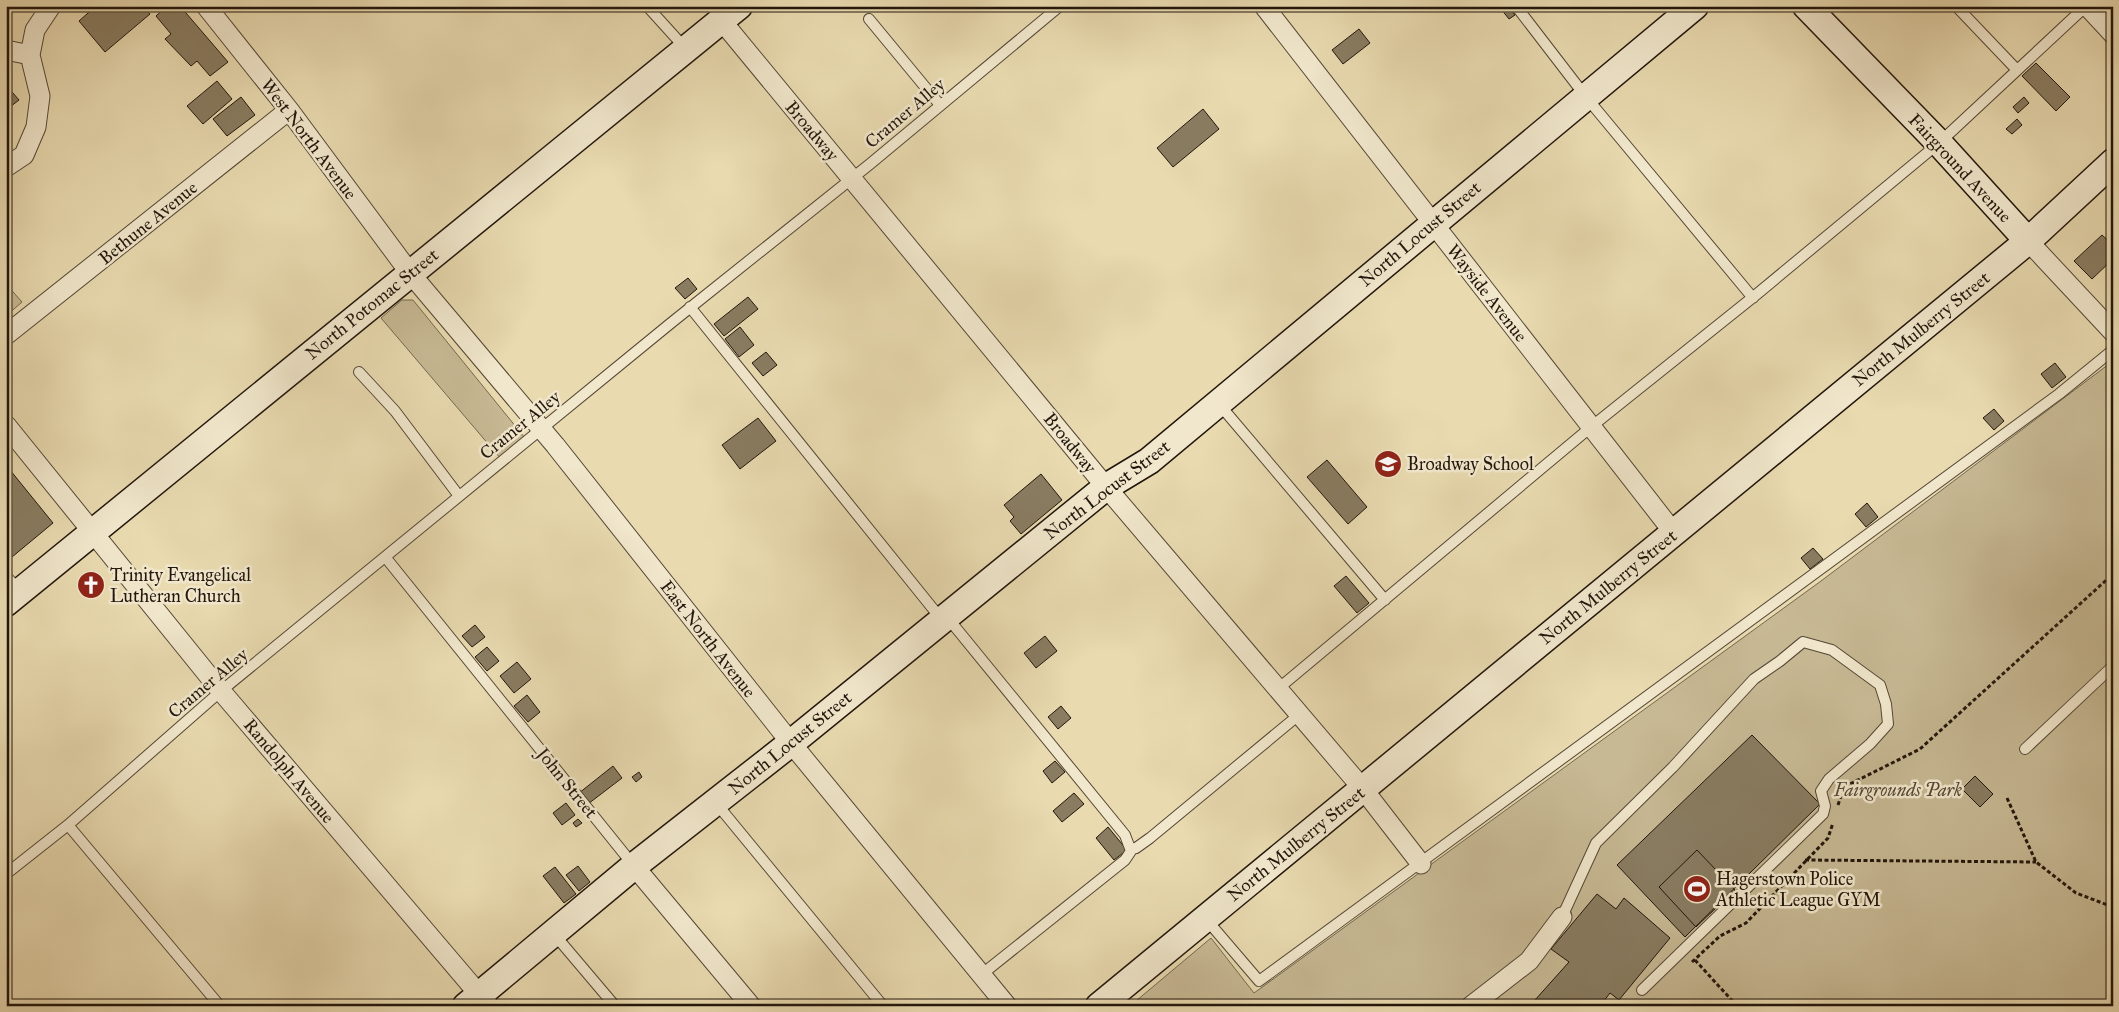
<svg xmlns="http://www.w3.org/2000/svg" width="2119" height="1012" viewBox="0 0 2119 1012" font-family="'IM FELL Great Primer',serif">
  <rect width="100%" height="100%" fill="#e9dab0"/>
  <filter id="stains"><feTurbulence type="fractalNoise" baseFrequency=".004" numOctaves="4"/><feColorMatrix values="0 0 0 0 .2 0 0 0 0 .09 0 0 0 0 .02 0 0 0 .5 -.17"/></filter>
  <radialGradient id="worn" r=".72"><stop offset=".6" stop-color="#630" stop-opacity="0"/><stop offset="1" stop-color="#630" stop-opacity=".3"/></radialGradient>
  <path fill="#c7b994" stroke="#746850" d="M6,284L22,302L6,316Z
    M402,300H413L525,438L501,459L381,318Z
    M2113,361V1006H1130L1211,938L1254,993L1821,581Z"/>
  <path fill="#897c61" stroke="#22160c" d="M96,6H143L150,14L105,52L79,21Z
    M167,6H180L228,62L210,76L197,61L191,66L165,39L171,34L156,16Z
    M1504,6H1508L1515,15L1509,19L1501,9Z
    M1359,29L1370,43L1343,64L1332,50Z
    M2036,63L2070,97L2056,111L2022,76Z
    M217,81L232,99L203,124L187,106Z
    M6,85L19,100L6,110Z
    M241,97L255,115L227,136L213,119Z
    M2024,97L2029,103L2018,113L2013,107Z
    M1203,109L1219,129L1173,167L1157,148Z
    M2017,119L2022,125L2012,134L2006,129Z
    M2102,235L2113,245V259L2092,279L2074,261Z
    M688,278L697,289L685,299L675,288Z
    M748,297L758,309L724,336L714,324Z
    M740,327L754,345L739,357L725,339Z
    M766,352L777,365L763,376L752,363Z
    M2055,363L2066,377L2052,388L2041,374Z
    M1994,409L2004,421L1994,430L1983,418Z
    M758,418L776,441L740,469L722,445Z
    M1327,460L1367,507L1348,524L1307,477Z
    M6,465L53,523L12,557L6,549Z
    M1041,474L1062,500L1021,534L1010,521L1014,517L1004,505Z
    M1867,503L1878,517L1866,527L1855,514Z
    M1813,548L1823,559L1810,569L1801,558Z
    M1346,576L1369,603L1357,613L1334,586Z
    M475,625L485,637L472,647L462,636Z
    M1045,636L1057,651L1036,668L1024,653Z
    M487,647L499,661L487,671L475,657Z
    M517,662L531,679L514,693L500,676Z
    M527,695L540,712L528,722L514,706Z
    M1061,706L1071,718L1058,729L1048,717Z
    M1752,735L1820,804L1685,937L1617,865Z
    M1055,761L1065,772L1052,783L1043,771Z
    M613,766L622,778L588,804L579,793Z
    M639,772L642,777L636,782L632,777Z
    M1975,776L1993,794L1980,807L1962,789Z
    M1074,793L1084,804L1062,822L1053,811Z
    M566,803L575,815L562,825L553,813Z
    M578,819L582,823L576,827L573,823Z
    M1108,827L1127,850L1114,860L1096,838Z
    M1697,850L1735,890L1696,927L1659,887Z
    M578,866L590,882L579,891L566,875Z
    M555,867L576,894L564,903L543,876Z
    M1597,894L1616,909L1624,898L1670,938L1619,1000L1610,993L1600,1006H1542L1535,1000L1569,962L1551,949Z"/>
  <g fill="none" stroke-linecap="round" stroke-linejoin="round">
    <g stroke="#544735" stroke-width="12">
      <path id="lane" d="M647,6L685,48
        M1516,6L1586,97L1753,298
        M1956,6L2017,70
        M869,19L940,105
        M690,307L942,620
        M359,372L395,411L459,496
        M1219,404L1385,600
        M386,558L634,866
        M6,576L20,591
        M947,617L1125,835L1131,851L1125,860L981,975
        M1279,688L1591,427L1757,294L1939,143L2086,6
        M2025,749L2113,666
        M716,803L883,1006
        M68,825L220,1006
        M1131,849L1136,848L1150,838L1300,714
        M6,874L68,825L221,691L671,323L870,164L1060,6
        M1562,917L1596,843L1673,767L1754,679L1780,661L1803,642L1832,650L1880,685L1886,704L1888,724L1870,744L1829,779L1821,791L1825,806L1823,814L1642,990
        M1206,919L1259,981L2059,394L2113,350
        M554,934L615,1006"/>
    </g>
    <g stroke="#544735" stroke-width="21">
      <path id="street" d="M206,6L289,110L410,273L555,445L791,743L1007,1006
        M1264,6L1674,533
        M2087,6L2113,34
        M721,20L1106,487L1363,789L1421,864
        M6,50L30,55
        M6,167L24,155L36,127L40,96L30,55L35,30L51,6
        M2028,241L2113,332
        M6,335L289,110
        M6,425L221,691L489,1006
        M634,866L751,1006
        M1471,1006L1529,961L1562,917"/>
    </g>
    <g stroke="#22160c" stroke-width="29">
      <path id="secondary" d="M1806,6L1939,143L2028,241
        M6,603L739,6
        M466,1006L634,866L791,743L1106,487L1149,461L1695,6
        M1099,1006L2028,241L2113,162"/>
    </g>
    <path stroke="#22160c" stroke-width="3" stroke-dasharray="4 2.5" stroke-linecap="butt" d="M2007,798L2036,862L2076,893L2113,907
      M1838,805L1844,787L1920,749L2113,574
      M1805,860L2036,862
      M1695,960L1737,1006
      M1692,962L1720,936L1746,923L1828,838L1833,823"/>
    <use href="#lane" stroke="#f1e7cc" stroke-width="10"/>
    <use href="#street" stroke="#f1e7cc" stroke-width="19"/>
    <use href="#secondary" stroke="#f1e7cc" stroke-width="26"/>
  </g>
  <defs>
    <g id="school-disc" transform="scale(1.4375)"><circle r="9.5" fill="#8f2418" stroke="#f1e7cc"/><path d="M0-5L7-2L0 1L-7-2ZM-4 1L0 2.5L4 1V4Q0 6-4 4Z" fill="#fff"/></g>
    <g id="church-disc" transform="scale(1.4375)"><circle r="9.5" fill="#8f2418" stroke="#f1e7cc"/><path d="M-1.2-6h2.4v3.5h3.3v2.4h-3.3V6h-2.4V-.1h-3.3v-2.4h3.3Z" fill="#fff"/></g>
    <g id="stadium-disc" transform="scale(1.4375)"><circle r="9.5" fill="#8f2418" stroke="#f1e7cc"/><path d="M0-5a6.5 5 0 1 0 0 10a6.5 5 0 1 0 0-10ZM-3.5-1.8h7v3.6h-7Z" fill="#fff"/></g>
  </defs>
  <g fill-rule="evenodd">
    <use href="#school-disc" x="1388" y="464"/>
    <use href="#church-disc" x="91" y="585"/>
    <use href="#stadium-disc" x="1697" y="889"/>
  </g>
  <g text-anchor="middle" dominant-baseline="central" stroke-width="5" stroke-linejoin="round" paint-order="stroke">
    <g font-size="18" fill="#22160c" stroke="#f1e7cc">
      <text transform="translate(905 113) rotate(-40)">Cramer Alley</text>
      <text transform="translate(812 131) rotate(50)">Broadway</text>
      <text transform="translate(309 139) rotate(53)">West North Avenue</text>
      <text transform="translate(1960 168) rotate(47)">Fairground Avenue</text>
      <text transform="translate(148 223) rotate(-39)">Bethune Avenue</text>
      <text transform="translate(1420 234) rotate(-40)">North Locust Street</text>
      <text transform="translate(1487 293) rotate(52)">Wayside Avenue</text>
      <text transform="translate(372 304) rotate(-39)">North Potomac Street</text>
      <text transform="translate(1921 329) rotate(-39)">North Mulberry Street</text>
      <text transform="translate(520 425) rotate(-39)">Cramer Alley</text>
      <text transform="translate(1070 443) rotate(51)">Broadway</text>
      <text transform="translate(1107 490) rotate(-37)">North Locust Street</text>
      <text transform="translate(1608 587) rotate(-39)">North Mulberry Street</text>
      <text transform="translate(708 639) rotate(52)">East North Avenue</text>
      <text transform="translate(208 683) rotate(-40)">Cramer Alley</text>
      <text transform="translate(790 743) rotate(-39)">North Locust Street</text>
      <text transform="translate(289 771) rotate(50)">Randolph Avenue</text>
      <text transform="translate(567 783) rotate(51)">John Street</text>
      <text transform="translate(1296 844) rotate(-39)">North Mulberry Street</text>
    </g>
    <g font-size="18" fill="#22160c" stroke="#f1e7cc" text-anchor="start">
      <text x="1407" y="464">Broadway School</text>
      <text x="110" y="575">Trinity Evangelical<tspan x="110" dy="21">Lutheran Church</tspan></text>
      <text x="1716" y="879">Hagerstown Police<tspan x="1716" dy="21">Athletic League GYM</tspan></text>
    </g>
    <g font-size="18" font-style="italic" fill="#544735" stroke="#f1e7cc">
      <text x="1898" y="790">Fairgrounds Park</text>
    </g>
  </g>
  <rect width="2119" height="1012" fill="none" stroke="#e9dab0" stroke-width="25"/>
  <rect x="8" y="8" width="2104" height="997" fill="none" stroke="#22160c" stroke-width="2.5"/>
  <rect x="12" y="12" width="2094" height="987" fill="none" stroke="#22160c"/>
  <rect width="100%" height="100%" filter="url(#stains)"/>
  <rect width="100%" height="100%" fill="url(#worn)"/>
</svg>
